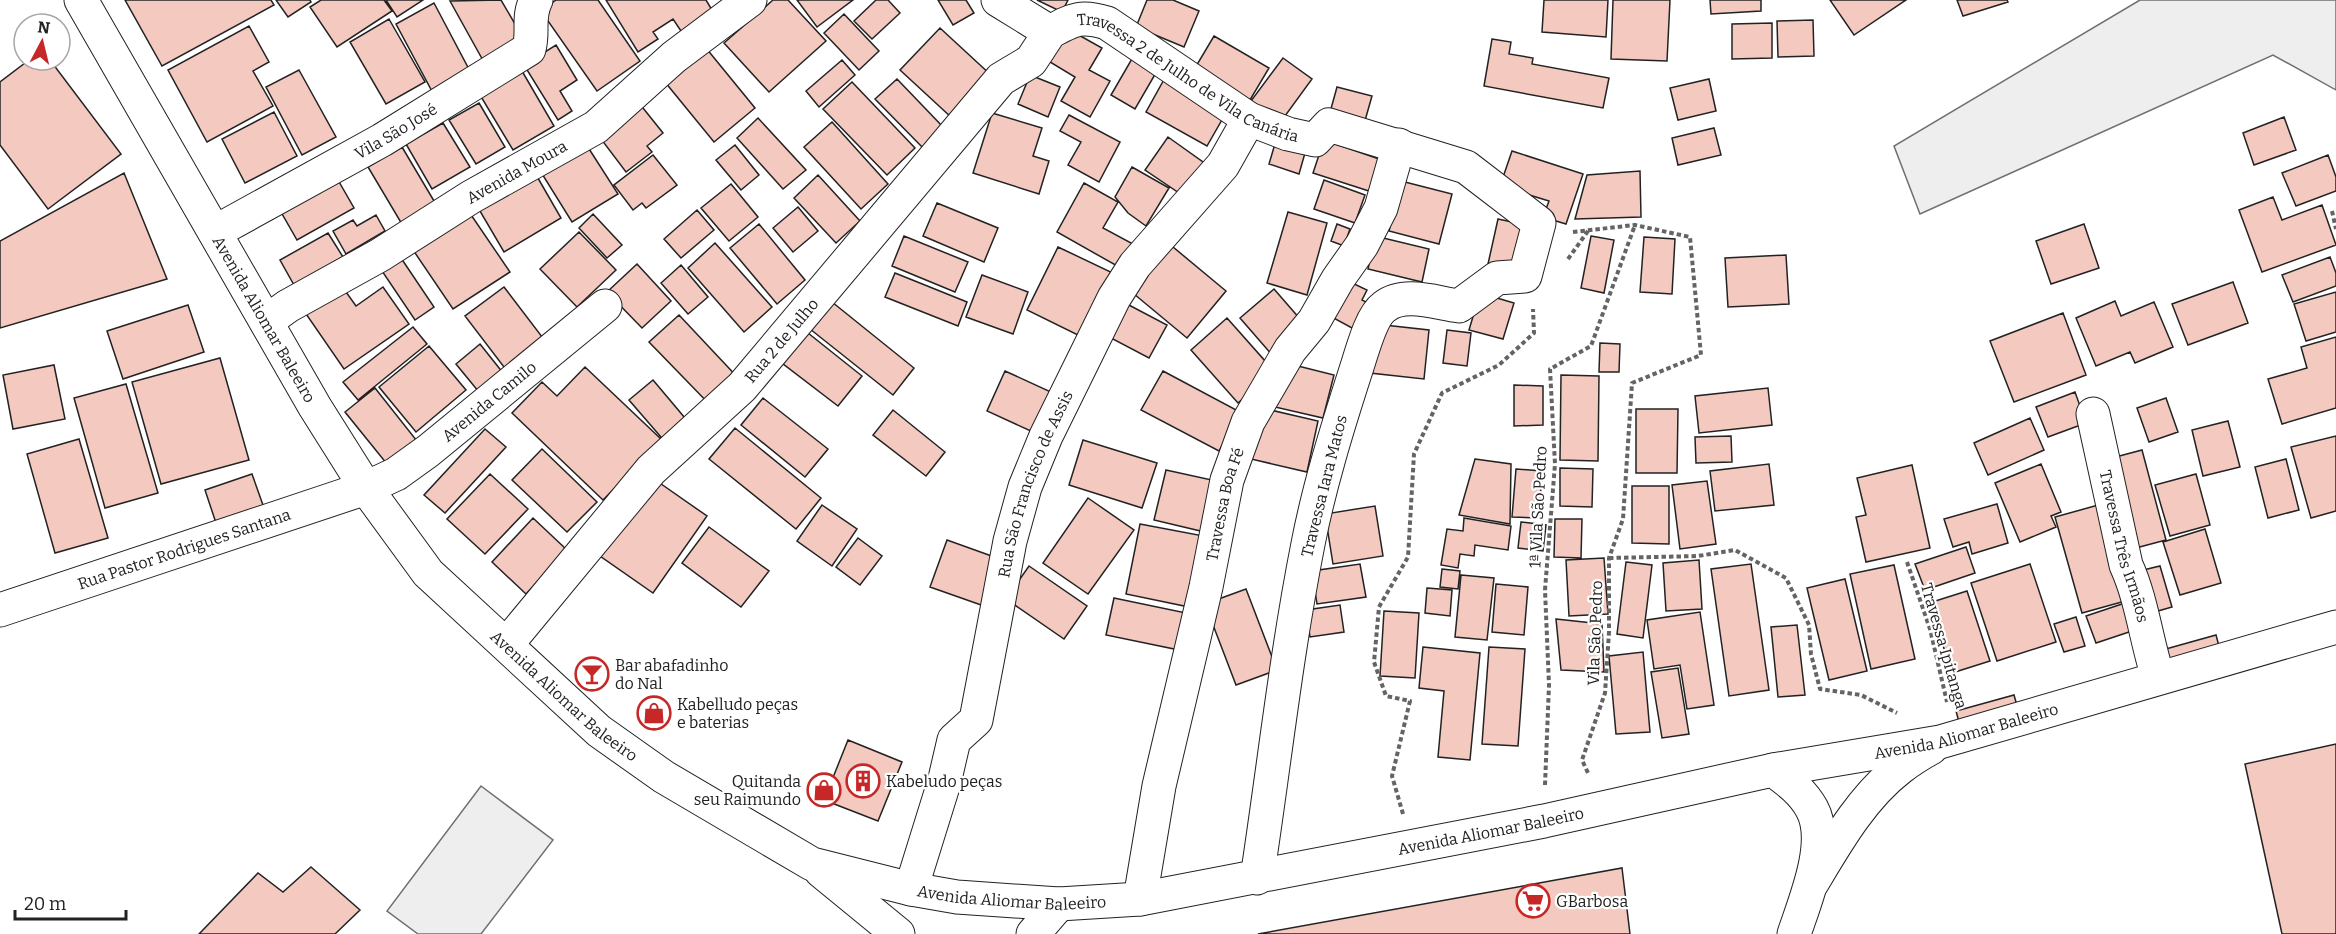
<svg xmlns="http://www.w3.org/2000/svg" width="2336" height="934" viewBox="0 0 2336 934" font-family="Bitter,serif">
  <rect width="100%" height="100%" fill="#fff"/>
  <path fill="#eee" stroke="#6f6f6f" stroke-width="1.5" d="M2140,0H2336V90L2273,55L1920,214L1894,146Z
    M481,786L553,840L481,934H418L387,911Z"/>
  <path fill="#f3c9c0" stroke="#222" stroke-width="1.5" d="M125,0H271L274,5L162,66Z
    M276,0H310L311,2L288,17Z
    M321,0H384L392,11L337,47L310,7Z
    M386,0H423L397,17Z
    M501,0L525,41L485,64L450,1Z
    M556,0H598L640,61L597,91L541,11Z
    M606,0H706L715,15L683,34L673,19L653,32L658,39L638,52Z
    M773,0H788L826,41L769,92L724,43Z
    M797,0H853L817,27Z
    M876,0H888L900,13L872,39L854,21Z
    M938,0H966L974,13L953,25Z
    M1037,0H1068L1062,12Z
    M1147,0H1173L1199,11L1184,47L1136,27Z
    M1544,0H1608L1606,37L1542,32Z
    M1613,0H1670L1667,61L1611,59Z
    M1710,0H1761V11L1711,14Z
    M1830,0H1906L1854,35Z
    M1957,0H2007L2008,2L1963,16Z
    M434,3L472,75L434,95L396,24Z
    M844,14L879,51L859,70L824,33Z
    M389,19L425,82L386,104L350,42Z
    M1813,20L1814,56L1778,57L1777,21Z
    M1772,23V58L1732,59V24Z
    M249,26L269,62L253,71L273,106L207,142L168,70Z
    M940,28L992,76L952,118L900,70Z
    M1068,29L1102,48L1089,70L1110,81L1090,117L1061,101L1075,77L1050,62Z
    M1214,36L1269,68L1247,105L1192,73Z
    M1492,39L1511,42L1509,54L1533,58L1532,64L1609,78L1603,108L1484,86Z
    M556,45L577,80L560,91L572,111L558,120L524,65Z
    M706,48L755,108L714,142L665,82Z
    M1133,57L1157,71L1135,109L1111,95Z
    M1283,58L1312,79L1277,127L1248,105Z
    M29,60H50L121,154L48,209L0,145V82Z
    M842,60L855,75L819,107L806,91Z
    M299,70L336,137L302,155L266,87Z
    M522,71L554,126L513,150L480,95Z
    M1030,75L1060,87L1048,117L1018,104Z
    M1166,76L1227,111L1207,146L1146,112Z
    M897,79L944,128L923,148L875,99Z
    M1709,79L1716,111L1678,120L1670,88Z
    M852,82L915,148L887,175L823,109Z
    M1337,87L1372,96L1364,124L1329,116Z
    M479,103L505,147L476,164L449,120Z
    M639,103L663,133L647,146L652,152L626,172L598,135Z
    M274,112L297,156L245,183L222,139Z
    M992,113L1042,128L1033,156L1049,161L1039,194L973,173Z
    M1069,115L1120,142L1099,182L1068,165L1081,142L1060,131Z
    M2284,117L2296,150L2254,165L2243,133Z
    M758,118L806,170L783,189L737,138Z
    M832,122L888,184L861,209L804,147Z
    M443,123L470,167L432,189L406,144Z
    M1714,128L1721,155L1678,165L1672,138Z
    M1168,137L1210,167L1188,199L1145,170Z
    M1277,137L1307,146L1299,174L1269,164Z
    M1324,140L1382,160L1372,192L1313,173Z
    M584,141L618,194L572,222L539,169Z
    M735,145L759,175L741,190L716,160Z
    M402,147L440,211L406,231L368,167Z
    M1512,151L1583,174L1566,224L1543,217L1549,201L1500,186Z
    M653,155L677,185L646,208L642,203L633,210L614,185Z
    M2328,155L2336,177V191L2296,206L2282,173Z
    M1132,167L1169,188L1146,226L1128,213L1115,197Z
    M1640,171L1641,217L1575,219L1587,175Z
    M124,173L167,279L0,328V241Z
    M334,173L354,208L297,240L277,205Z
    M535,173L561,218L504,252L477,206Z
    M818,175L860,221L836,243L794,198Z
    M1324,180L1365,195L1355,223L1314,209Z
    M1401,181L1452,194L1439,244L1389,231Z
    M1084,183L1118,202L1103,228L1133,244L1119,267L1057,232Z
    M731,184L758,217L729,241L701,208Z
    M2273,197L2282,220L2322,205L2336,245L2262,272L2239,210Z
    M937,203L998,228L984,262L923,236Z
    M465,206L510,272L453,309L409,244Z
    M798,207L818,231L793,252L773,228Z
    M697,210L714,230L681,258L664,239Z
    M1288,212L1327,223L1307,295L1267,283Z
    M593,214L622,245L607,258L579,228Z
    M376,215L385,231L346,254L333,231L353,220L357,226Z
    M1498,219L1531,226L1521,271L1488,264Z
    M759,224L805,280L777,304L730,248Z
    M1337,224L1350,229L1344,246L1331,241Z
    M2084,224L2099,268L2051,284L2036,241Z
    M579,232L616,270L577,307L540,269Z
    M328,233L343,257L294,285L280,260Z
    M904,236L968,262L955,292L892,266Z
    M1375,236L1429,249L1422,282L1368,269Z
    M1591,236L1614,240L1604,293L1581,288Z
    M1644,237L1675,239L1672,294L1640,292Z
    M1167,242L1226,291L1187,338L1128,289Z
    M715,243L772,307L744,332L688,268Z
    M1058,247L1117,275L1086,339L1027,310Z
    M1786,255L1789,304L1728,307L1725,258Z
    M2330,257L2336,273V286L2293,302L2282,275Z
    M401,258L434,307L415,320L382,271Z
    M637,264L671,301L642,328L607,292Z
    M681,265L708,297L688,314L661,283Z
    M895,273L967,302L958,326L885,297Z
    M982,275L1028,292L1013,334L966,317Z
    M1346,280L1367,290L1362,300L1377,308L1363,334L1328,315Z
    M2233,282L2248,323L2188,345L2172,304Z
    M341,285L356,306L383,287L409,324L344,369L304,311Z
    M504,287L546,342L507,371L465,316Z
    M1274,289L1307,327L1273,356L1240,318Z
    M2336,292V332L2306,341L2294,304Z
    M1480,293L1514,303L1503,339L1469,330Z
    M2115,301L2121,316L2154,302L2173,347L2135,363L2130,352L2096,366L2076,318Z
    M832,302L914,368L893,395L810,329Z
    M1127,304L1167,325L1149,358L1109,337Z
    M188,305L204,352L123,379L107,331Z
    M2063,313L2086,375L2014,402L1990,341Z
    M679,315L741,381L713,408L649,342Z
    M1227,318L1274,371L1238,403L1191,350Z
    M1375,324L1429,330L1424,379L1370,373Z
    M413,327L427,344L358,400L343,382Z
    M803,329L862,376L838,406L778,360Z
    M1447,330L1471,333L1467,366L1443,363Z
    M2336,337V408L2282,424L2268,379L2307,368L2301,347Z
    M1600,343L1620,344L1619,372H1599Z
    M480,344L507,378L483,397L456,364Z
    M429,346L466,390L416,432L379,387Z
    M220,358L249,460L161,484L132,382Z
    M1286,363L1334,375L1323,418L1275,407Z
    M54,365L65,419L13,429L3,375Z
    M585,367L662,440L603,500L512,413L542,382L557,396Z
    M1005,371L1051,392L1033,432L987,411Z
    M1163,371L1240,412L1219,451L1141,410Z
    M1561,375L1599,376L1598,461L1560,460Z
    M653,380L690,424L667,444L629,400Z
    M126,384L158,493L105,508L74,398Z
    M1514,385L1543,386V425L1514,426Z
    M375,388L417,441L387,464L345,412Z
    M1768,388L1772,425L1699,433L1695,396Z
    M2075,392L2086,423L2048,437L2036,407Z
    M763,398L828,449L805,477L741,425Z
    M2166,398L2178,432L2149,442L2137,408Z
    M1262,408L1318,421L1307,472L1251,459Z
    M1636,409H1678L1677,473H1636Z
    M893,410L945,452L926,476L873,435Z
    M2030,418L2044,450L1988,475L1974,443Z
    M2228,421L2240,467L2203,476L2192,430Z
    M735,428L821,498L796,529L709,459Z
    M485,429L506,447L445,513L424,495Z
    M1731,436L1732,462L1696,463L1695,437Z
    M2336,436V511L2311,518L2291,447Z
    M79,439L108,538L55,553L27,454Z
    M1083,440L1157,463L1142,508L1069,485Z
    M542,449L597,502L567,532L512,480Z
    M2142,450L2166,540L2132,549L2108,459Z
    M1475,459L1511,464L1510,524L1459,515Z
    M2286,459L2299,510L2268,518L2255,467Z
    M1769,464L1774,505L1715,511L1710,471Z
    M2041,464L2061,512L2051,516L2056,527L2020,542L1995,483Z
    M1912,465L1930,548L1866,562L1856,517L1866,515L1857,478Z
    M1560,468L1593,469L1592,507L1560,506Z
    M1516,469L1542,471L1539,518L1512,517Z
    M1166,470L1221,482L1209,533L1154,520Z
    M252,474L263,505L216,523L205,490Z
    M490,474L528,509L485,554L447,519Z
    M2196,474L2210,525L2170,536L2155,485Z
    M654,479L707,516L653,593L600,556Z
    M1707,481L1716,544L1680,549L1672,485Z
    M1632,486H1669V544L1632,543Z
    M1088,498L1134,530L1088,594L1043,563Z
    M1997,504L2008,543L1972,554L1969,542L1953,547L1944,519Z
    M2102,504L2129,600L2082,613L2055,517Z
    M822,505L857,529L832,566L797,541Z
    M1375,506L1383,556L1333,564L1325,514Z
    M533,518L567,550L526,594L492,562Z
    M1464,518L1511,526L1508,550L1475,545L1474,556L1460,554L1458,568L1441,565L1447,529L1463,531Z
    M1555,519H1582L1581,558L1554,557Z
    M1521,522L1546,525L1543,551L1518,548Z
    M1140,524L1209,537L1194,608L1126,594Z
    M709,527L769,571L741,607L682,563Z
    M2205,529L2221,583L2180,595L2163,542Z
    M858,538L882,556L860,585L836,567Z
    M947,540L1000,559L984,606L930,587Z
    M1966,547L1975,573L1925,590L1915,564Z
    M1604,558L1608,614L1569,616L1566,560Z
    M1699,560L1702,609L1666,611L1663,563Z
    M1626,562L1652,565L1643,638L1617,634Z
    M1360,564L1366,597L1317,604L1312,571Z
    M1751,564L1769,690L1729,696L1711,569Z
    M2030,564L2056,642L1997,661L1971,583Z
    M1894,565L1915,659L1871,669L1850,574Z
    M1029,566L1087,606L1064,639L1006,599Z
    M2160,566L2172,607L2151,613L2139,571Z
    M1442,569L1460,571L1458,589L1440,587Z
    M1461,575L1494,578L1487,640L1455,637Z
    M1845,579L1867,671L1829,680L1807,588Z
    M1496,584L1528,587L1524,635L1492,632Z
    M1427,588L1452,590L1450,616L1425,613Z
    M1246,589L1277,670L1236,685L1205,604Z
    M1967,591L1990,661L1952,673L1929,603Z
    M1114,598L1191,614L1184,651L1106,635Z
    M2131,601L2141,628L2096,643L2086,616Z
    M1340,605L1344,632L1310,637L1306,610Z
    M1384,611L1419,613L1415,678L1380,676Z
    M1700,612L1714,705L1687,709L1680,665L1654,669L1647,620Z
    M2076,617L2085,646L2064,652L2054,624Z
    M1556,619L1602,624L1604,672L1561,670Z
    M1797,625L1805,695L1778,697L1771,627Z
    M2216,635L2220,650L2160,667L2155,652Z
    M1423,647L1480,653L1470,760L1438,757L1444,691L1419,688Z
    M1489,647L1525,649L1518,746L1482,744Z
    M1643,652L1650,732L1616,734L1609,656Z
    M1678,668L1689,734L1662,738L1651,672Z
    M2014,695L2018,709L1960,726L1956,711Z
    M848,740L902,762L878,821L824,800Z
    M2336,744V934H2282L2245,764Z
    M311,867L360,910L335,934H199L258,873L283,892Z
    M1622,868L1630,934H1258Z"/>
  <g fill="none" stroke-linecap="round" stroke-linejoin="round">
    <g stroke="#222" stroke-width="35">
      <g id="street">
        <path id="s1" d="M998,0L1050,32C1074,19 1081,15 1107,23L1249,119L1288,134L1315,140L1329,125L1466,167L1539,223L1525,276L1497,278L1459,306C1436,303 1404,291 1384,307C1370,317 1361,356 1355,373C1337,429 1319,487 1308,544C1286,655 1274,767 1257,878"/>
        <path id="s2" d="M215,232L382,140L529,49C534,32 527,17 536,0"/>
        <path id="s3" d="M267,321L288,306L380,255L471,197L596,127L674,57L750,0"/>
        <path id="s4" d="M2093,414L2126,565C2142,600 2146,640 2158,677"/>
        <path id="s5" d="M0,610L366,488L396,474L428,451L605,306"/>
        <path id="s6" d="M507,644L651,470L742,387L1001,79L1031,61L1050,32"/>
        <path id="s7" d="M911,889L944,783L954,740L976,720L1010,541L1025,487L1046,436L1114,298L1135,265L1223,165L1249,119"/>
        <path id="s8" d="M1140,899L1159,786L1206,587L1227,480L1248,422L1290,350L1314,321L1338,279L1362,245L1381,208L1399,145"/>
      </g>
    </g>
    <g stroke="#222" stroke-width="35">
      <g id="secondary">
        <path id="s9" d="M81,0L315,407L366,488L428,573L599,731L664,777L812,864L911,889L957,897L1059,904L1140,899L1544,821L1773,770L1940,742L2336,627"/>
        <path d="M1773,770C1788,781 1803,792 1812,809C1830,842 1805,901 1794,934"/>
        <path d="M821,871L898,934"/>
        <path d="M1812,883C1836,843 1862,797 1900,768C1909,761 1920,754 1931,748"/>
        <path d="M1033,934L1059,904"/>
      </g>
    </g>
    <path stroke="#646464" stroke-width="4" stroke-dasharray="4.5 3" stroke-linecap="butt" d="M2332,211L2336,229
      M1573,232L1635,225L1690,237L1701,355L1632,383L1623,519L1609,558V632L1605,693L1582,760L1589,775
      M1568,259L1588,231
      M1609,558L1698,556L1735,550L1786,578L1809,625L1811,654L1820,689L1861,695L1897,713
      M1907,562L1930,629L1947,702
      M1545,785L1549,685L1545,590L1555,464L1550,369L1591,346L1635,225
      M1403,814L1392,776L1410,701L1386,696L1374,662L1379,607L1408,557L1414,454L1442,393L1499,365L1534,333L1533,309"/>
    <use href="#street" stroke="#fff" stroke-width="33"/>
    <use href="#secondary" stroke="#fff" stroke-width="33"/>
  </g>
  <defs>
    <g id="bar-ring" transform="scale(1.725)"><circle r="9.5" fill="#fff" stroke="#c62828" stroke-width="1.5"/><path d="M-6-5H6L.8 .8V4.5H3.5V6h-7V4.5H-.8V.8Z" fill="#c62828"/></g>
    <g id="shop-ring" transform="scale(1.725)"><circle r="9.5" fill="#fff" stroke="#c62828" stroke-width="1.5"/><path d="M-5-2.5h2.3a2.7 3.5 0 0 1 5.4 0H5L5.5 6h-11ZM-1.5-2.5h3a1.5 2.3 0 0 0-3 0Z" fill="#c62828"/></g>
    <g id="building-ring" transform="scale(1.725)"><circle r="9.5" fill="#fff" stroke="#c62828" stroke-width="1.5"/><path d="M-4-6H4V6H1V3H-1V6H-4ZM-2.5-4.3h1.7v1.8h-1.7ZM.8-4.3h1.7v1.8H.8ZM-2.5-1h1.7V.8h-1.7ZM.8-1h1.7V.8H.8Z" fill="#c62828"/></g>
    <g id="supermarket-ring" transform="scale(1.725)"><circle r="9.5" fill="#fff" stroke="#c62828" stroke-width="1.5"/><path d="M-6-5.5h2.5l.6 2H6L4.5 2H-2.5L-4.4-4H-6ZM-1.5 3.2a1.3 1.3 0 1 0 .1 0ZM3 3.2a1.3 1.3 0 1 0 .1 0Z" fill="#c62828"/></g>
  </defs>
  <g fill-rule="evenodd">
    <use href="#bar-ring" x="592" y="674"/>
    <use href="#shop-ring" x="654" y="713"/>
    <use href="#building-ring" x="863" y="781"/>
    <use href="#shop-ring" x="824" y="790"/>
    <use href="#supermarket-ring" x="1533" y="901"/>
  </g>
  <g text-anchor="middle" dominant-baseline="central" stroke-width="4.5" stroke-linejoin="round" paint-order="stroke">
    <g font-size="16" fill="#222" stroke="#fff">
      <text stroke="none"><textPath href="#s1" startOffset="218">Travessa 2 de Julho de Vila Canária</textPath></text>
      <text stroke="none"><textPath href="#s2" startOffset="207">Vila São José</textPath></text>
      <text stroke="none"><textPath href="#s3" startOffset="291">Avenida Moura</textPath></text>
      <text stroke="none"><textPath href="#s9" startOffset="368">Avenida Aliomar Baleeiro</textPath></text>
      <text stroke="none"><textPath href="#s6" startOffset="410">Rua 2 de Julho</textPath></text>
      <text stroke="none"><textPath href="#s5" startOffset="537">Avenida Camilo</textPath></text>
      <text stroke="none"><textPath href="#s7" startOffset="429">Rua São Francisco de Assis</textPath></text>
      <text transform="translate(1324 486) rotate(-76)">Travessa Iara Matos</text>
      <text stroke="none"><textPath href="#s8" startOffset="404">Travessa Boa Fé</textPath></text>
      <text transform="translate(1538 507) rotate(-87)">1ª Vila São Pedro</text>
      <text stroke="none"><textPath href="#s4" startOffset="136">Travessa Três Irmãos</textPath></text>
      <text stroke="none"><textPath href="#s5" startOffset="194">Rua Pastor Rodrigues Santana</textPath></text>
      <text transform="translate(1595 633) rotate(-88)">Vila São Pedro</text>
      <text transform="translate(1944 646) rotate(74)">Travessa Ipitanga</text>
      <text stroke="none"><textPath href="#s9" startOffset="854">Avenida Aliomar Baleeiro</textPath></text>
      <text stroke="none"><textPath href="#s9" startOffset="2330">Avenida Aliomar Baleeiro</textPath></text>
      <text stroke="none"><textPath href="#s9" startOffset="1844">Avenida Aliomar Baleeiro</textPath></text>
      <text stroke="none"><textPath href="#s9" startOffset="1358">Avenida Aliomar Baleeiro</textPath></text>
    </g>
    <g font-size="16" fill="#222" stroke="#fff" text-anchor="start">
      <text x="615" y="665">Bar abafadinho<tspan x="615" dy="18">do Nal</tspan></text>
      <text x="677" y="704">Kabelludo peças<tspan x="677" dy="18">e baterias</tspan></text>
      <text x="801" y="781" text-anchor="end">Quitanda<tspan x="801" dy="18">seu Raimundo</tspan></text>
      <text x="886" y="781">Kabeludo peças</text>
      <text x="1556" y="901">GBarbosa</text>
    </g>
  </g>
  <g transform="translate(42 42) rotate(7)"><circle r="28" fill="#ffffff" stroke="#a7a7a7" stroke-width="1.5"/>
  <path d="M0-4.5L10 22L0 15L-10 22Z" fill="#c62828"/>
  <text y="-9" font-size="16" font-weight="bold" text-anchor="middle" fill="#222222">N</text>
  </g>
  <path d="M15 910v9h111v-9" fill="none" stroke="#222222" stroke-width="3"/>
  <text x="24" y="910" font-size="18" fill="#222222" stroke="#ffffff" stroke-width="4.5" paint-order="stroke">20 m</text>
</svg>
